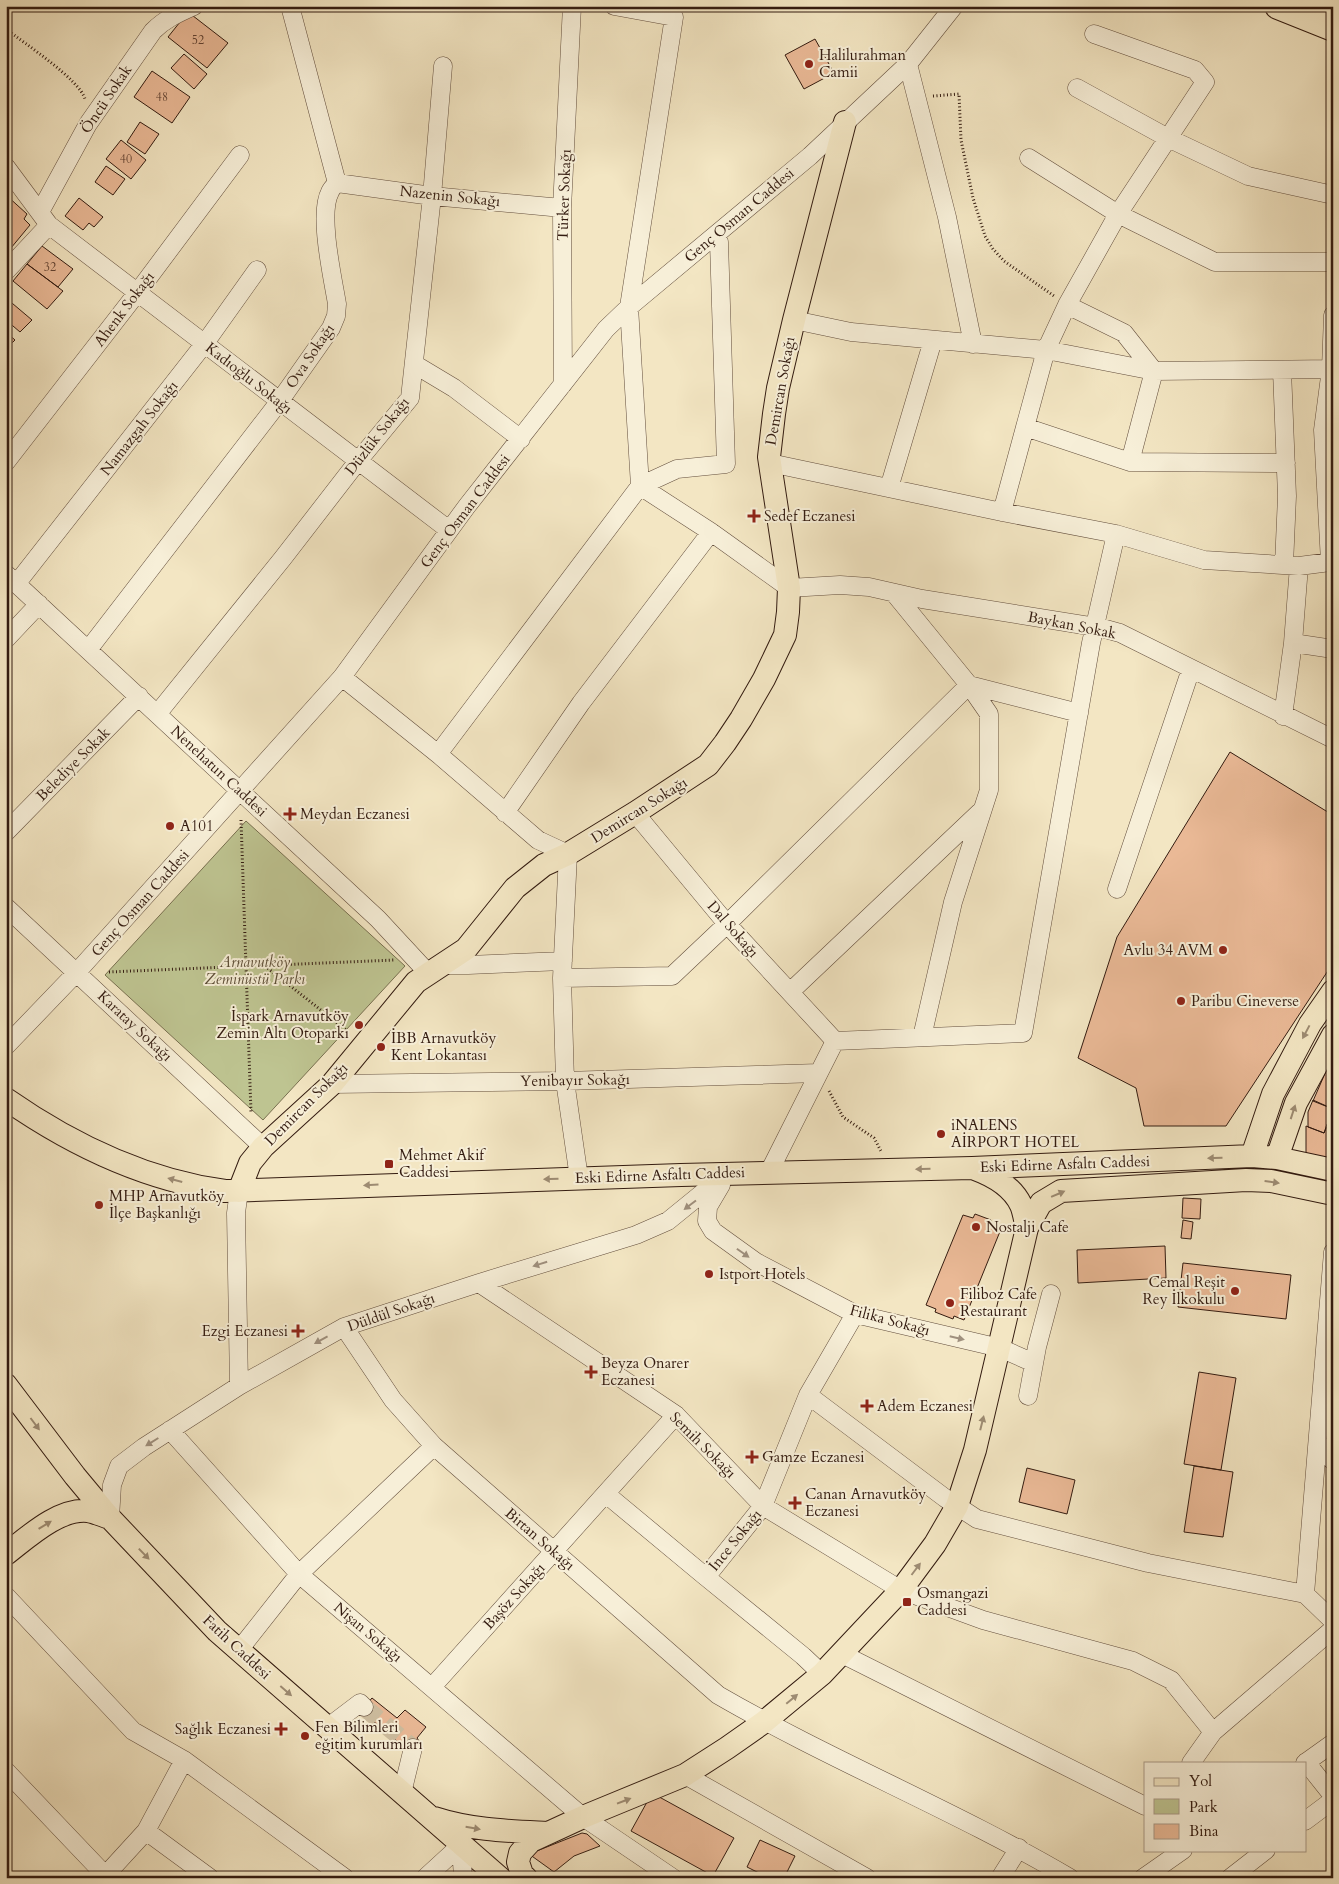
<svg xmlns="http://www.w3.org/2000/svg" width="1339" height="1884" viewBox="0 0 1339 1884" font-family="Cardo,serif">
  <rect width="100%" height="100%" fill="#f3e6c3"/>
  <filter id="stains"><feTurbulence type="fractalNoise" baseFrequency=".004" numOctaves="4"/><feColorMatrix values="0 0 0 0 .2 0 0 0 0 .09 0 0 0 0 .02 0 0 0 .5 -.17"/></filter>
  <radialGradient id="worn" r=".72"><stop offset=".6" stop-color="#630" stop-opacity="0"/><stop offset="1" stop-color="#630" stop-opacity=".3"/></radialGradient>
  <path fill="#bec491" stroke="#787050" d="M246,821L405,966L263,1120L105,975Z"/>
  <path fill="#eab996" stroke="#331b10" d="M188,12L228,43L207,68L168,37Z
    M815,39L834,73L804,89L785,55Z
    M184,54L207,74L194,89L171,68Z
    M152,71L190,97L172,123L134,97Z
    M140,122L159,134L145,154L127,142Z
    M121,140L146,160L131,179L106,159Z
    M106,166L125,179L113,195L95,182Z
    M6,195L27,214L24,219L30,225L6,254Z
    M79,198L103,217L94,227L89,223L83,230L65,216Z
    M42,246L73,269L58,287L27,264Z
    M27,264L63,291L47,309L13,281Z
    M6,298L32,320L20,332L6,320Z
    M6,332L15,340L6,349Z
    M1230,752L1331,814L1333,812V963L1226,1126H1144L1136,1088L1078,1058L1117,937Z
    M1333,1055V1109L1313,1101Z
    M1313,1100L1333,1109V1114L1324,1133L1308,1127V1112Z
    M1327,1124L1333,1127V1161L1306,1158V1126L1324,1133Z
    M1183,1198L1201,1199L1200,1219L1182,1218Z
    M975,1214L991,1220L989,1225L1001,1229L964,1320L954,1316L953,1319L935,1312L936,1309L926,1305L963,1215L973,1218Z
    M1183,1220L1193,1222L1191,1239L1181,1238Z
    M1165,1246L1166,1278L1078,1283L1077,1250Z
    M1183,1263L1291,1275L1286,1319L1178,1307Z
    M1199,1372L1236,1378L1221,1470L1184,1464Z
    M1194,1466L1233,1472L1223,1537L1184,1532Z
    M1027,1468L1075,1480L1067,1514L1019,1502Z
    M372,1698L397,1718L405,1710L426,1727L417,1738L419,1741L410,1752L361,1711Z
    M652,1793L734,1838L713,1876L631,1831Z
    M582,1833L587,1834L600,1846L574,1856L554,1872L529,1854Z
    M760,1840L795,1856L784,1878H769L747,1867Z"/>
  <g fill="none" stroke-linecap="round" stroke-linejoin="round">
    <path stroke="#cdbd9f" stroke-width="18" stroke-dasharray="18 9" stroke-linecap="butt" d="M364,1707L413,1748"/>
    <g stroke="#634e3d" stroke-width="19">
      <path id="minor" d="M614,6L674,17L629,307L640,486L711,532L789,588L840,585L869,587L922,599L1102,628L1120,633L1333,739
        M908,64L947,217L973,344
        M1077,88L1168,138L1248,176L1333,195
        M1029,158L1118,214L1215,262H1333
        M6,167L49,225L449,530
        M337,183L432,196L562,208
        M40,212L88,124L153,31C165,19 178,13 194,6
        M6,271L49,225
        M1067,305L1124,333L1154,371L1130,462
        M794,320L851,332L1046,350L1154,371L1333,369
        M414,364L454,388L521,439
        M1282,370L1287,496L1284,565
        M563,384L562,208L572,6
        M1025,427L1130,462L1286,463
        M6,462L137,293L240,155
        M770,463L1002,512L1116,534L1204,560L1299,566L1330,562L1323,430L1331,369L1333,315
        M889,488L933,340
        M1002,512L1046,350L1067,305L1118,214L1205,82L1195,70L1094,34
        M6,574L378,919L428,973
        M17,583L205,343L257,270
        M894,593L969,685L989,714V790L953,902L922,1037
        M6,639L39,604
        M1293,643L1333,649
        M88,650L279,402L331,328L336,316L337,304C333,279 318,214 330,192C331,189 335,185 337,183L290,6
        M342,677L438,754L538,840L568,854L562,978L565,1081L579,1178
        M158,713L283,558L358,461L410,398L432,196L443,66
        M1283,716L1293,643L1299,566
        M438,754L640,486L677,469L726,464L719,242L716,235
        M505,813L581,703L711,532
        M635,813L727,924L835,1041
        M6,832L139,696
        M1117,889L1191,669
        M6,907L263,1147
        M443,965H468L563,961
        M562,978L672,976L727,924L969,685L1079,713
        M790,992L980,812
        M6,1046L77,972L342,677L467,506L606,329L629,307L810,156L908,64L954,6
        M332,1084L565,1081L819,1073
        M769,1172L835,1041L1023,1033L1091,643L1116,534
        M721,1185L708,1207L707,1221L713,1231L756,1262L855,1314L1000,1348L1034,1363
        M479,1283L676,1415L763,1506L901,1590L983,1620L1133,1661L1171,1680L1213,1732
        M344,1327L393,1400L434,1446L718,1695C832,1761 956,1811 1070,1878
        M239,1386L236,1213L239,1191
        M808,1395L945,1498L977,1519L1148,1563L1305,1594L1333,1621
        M1028,1396L1037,1347L1051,1294
        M170,1430L299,1574L583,1817L673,1878
        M1318,1442L1333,1461
        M606,1494L706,1577
        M110,1518L112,1485L119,1466L144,1447L239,1386L344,1327L479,1283L636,1235L668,1221L727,1173
        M1305,1594L1333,1252
        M6,1596L133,1731L184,1760L345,1878
        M239,1650L299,1574L434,1446
        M842,1654L1145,1806
        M822,1674L803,1656L706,1577L763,1506L808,1395L855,1314
        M432,1687L676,1415
        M327,1728L360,1703L364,1707
        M1306,1762L1333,1796
        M1191,1763L1213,1732L1333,1629
        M1305,1763L1333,1743
        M6,1771L105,1875
        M685,1775L867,1878
        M402,1793L413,1748
        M1305,1821L1333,1800
        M146,1831L210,1878
        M461,1845L463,1878
        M103,1878L146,1831L184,1760
        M425,1878L461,1845
        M1000,1878L1019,1848
        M1143,1878L1183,1850
        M1230,1878L1266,1850"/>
    </g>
    <g stroke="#331b10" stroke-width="24">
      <path id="major" d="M6,1099C72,1145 145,1180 225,1191L681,1175L972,1168L1252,1156L1277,1158L1333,1170
        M1252,1156L1273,1094L1310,1024L1333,991
        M1277,1158L1296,1103L1333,1035
        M239,1191L250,1163L263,1147L332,1084L416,982L466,949L515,888L544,865L568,854L635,813L708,765L725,743L741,719L764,679L785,635L788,612L789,588L769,457L774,414L778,388L794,320L845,122
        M1027,1228L1041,1203L1061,1191L1246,1180L1271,1181L1333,1194
        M6,1385L75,1476L110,1518L217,1631L500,1878
        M6,1554C28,1537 59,1508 88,1511C95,1512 103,1516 110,1518
        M434,1818C471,1830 508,1831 547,1833
        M526,1878L522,1874L518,1862L520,1853L531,1841L583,1817L685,1775L727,1748L764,1722L822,1674L901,1590L935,1544L957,1506L975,1450L1027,1228C1025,1221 1024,1212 1021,1205C1012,1186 994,1176 975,1169"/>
    </g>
    <g stroke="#331b10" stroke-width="28">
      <path id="highway" d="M1278,6L1333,28"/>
    </g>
    <path stroke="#331b10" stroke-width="3" stroke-dasharray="1 2.5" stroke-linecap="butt" d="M6,29C24,43 80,80 85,99
      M933,96L959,94L961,140L973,198L985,236L993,249L1004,261L1054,296
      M241,820L251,1113
      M265,966L350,1033
      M109,972L395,960
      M829,1091L843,1117L874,1138L882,1153"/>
    <use href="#minor" stroke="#f7efd8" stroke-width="18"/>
    <use href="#major" stroke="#f3e6c3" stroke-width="22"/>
    <use href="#highway" stroke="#f3e6c3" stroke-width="26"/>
  </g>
  <defs><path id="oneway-solid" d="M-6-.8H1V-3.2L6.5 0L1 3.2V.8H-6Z" transform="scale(1.25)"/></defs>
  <g fill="#9d8b72">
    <use href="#oneway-solid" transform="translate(1306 1032) rotate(118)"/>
    <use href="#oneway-solid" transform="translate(1293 1112) rotate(-72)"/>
    <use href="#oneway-solid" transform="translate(1215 1158) rotate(178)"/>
    <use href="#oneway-solid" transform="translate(923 1169) rotate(179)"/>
    <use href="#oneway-solid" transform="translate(551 1179) rotate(178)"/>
    <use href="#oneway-solid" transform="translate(175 1180) rotate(-165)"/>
    <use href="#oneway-solid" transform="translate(1272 1182) rotate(8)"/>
    <use href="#oneway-solid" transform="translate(371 1185) rotate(177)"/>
    <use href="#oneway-solid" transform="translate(1058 1194) rotate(-23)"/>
    <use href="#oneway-solid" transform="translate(982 1423) rotate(-76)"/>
    <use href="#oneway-solid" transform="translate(35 1424) rotate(53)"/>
    <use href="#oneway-solid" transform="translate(45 1525) rotate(-31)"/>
    <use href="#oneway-solid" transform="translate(144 1554) rotate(46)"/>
    <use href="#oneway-solid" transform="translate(916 1569) rotate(-53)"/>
    <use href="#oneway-solid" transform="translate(286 1691) rotate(41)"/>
    <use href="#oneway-solid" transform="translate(792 1699) rotate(-40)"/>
    <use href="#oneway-solid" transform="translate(624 1801) rotate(-21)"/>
    <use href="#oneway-solid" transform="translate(473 1828) rotate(10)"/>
  </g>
  <g fill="#9f907e">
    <use href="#oneway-solid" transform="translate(690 1205) rotate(143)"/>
    <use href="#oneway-solid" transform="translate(743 1253) rotate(35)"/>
    <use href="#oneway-solid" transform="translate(540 1264) rotate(163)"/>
    <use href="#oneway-solid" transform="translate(957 1338) rotate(13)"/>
    <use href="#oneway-solid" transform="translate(321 1340) rotate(151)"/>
    <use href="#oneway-solid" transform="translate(152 1442) rotate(148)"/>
  </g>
  <g fill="#8f2418" stroke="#f7efd8" stroke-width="2">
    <circle cx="809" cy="64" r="5"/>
    <path d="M751.5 508.5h5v5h5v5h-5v5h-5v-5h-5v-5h5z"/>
    <path d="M287.5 806.5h5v5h5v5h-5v5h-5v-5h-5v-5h5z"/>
    <circle cx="170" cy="826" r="5"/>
    <circle cx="1223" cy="950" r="5"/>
    <circle cx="1181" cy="1001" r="5"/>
    <circle cx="359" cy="1025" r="5"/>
    <circle cx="381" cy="1047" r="5"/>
    <circle cx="941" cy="1134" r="5"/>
    <rect x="384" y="1159" width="10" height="10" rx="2.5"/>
    <circle cx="99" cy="1205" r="5"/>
    <circle cx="976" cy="1227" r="5"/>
    <circle cx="709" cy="1274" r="5"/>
    <circle cx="1235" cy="1291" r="5"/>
    <circle cx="950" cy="1303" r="5"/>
    <path d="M295.5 1323.5h5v5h5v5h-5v5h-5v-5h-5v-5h5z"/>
    <path d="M588.5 1364.5h5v5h5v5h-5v5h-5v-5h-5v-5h5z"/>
    <path d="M864.5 1398.5h5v5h5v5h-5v5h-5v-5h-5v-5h5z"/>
    <path d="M749.5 1449.5h5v5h5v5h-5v5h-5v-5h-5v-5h5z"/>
    <path d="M792.5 1495.5h5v5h5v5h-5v5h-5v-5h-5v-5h5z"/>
    <rect x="902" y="1597" width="10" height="10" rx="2.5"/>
    <path d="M278.5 1721.5h5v5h5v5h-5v5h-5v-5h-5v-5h5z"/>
    <circle cx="305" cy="1736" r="5"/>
  </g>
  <g text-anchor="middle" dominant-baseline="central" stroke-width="4" stroke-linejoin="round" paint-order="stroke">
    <g font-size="12" fill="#614232">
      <text x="198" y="40">52</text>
      <text x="162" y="97">48</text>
      <text x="126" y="159">40</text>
      <text x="50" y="267">32</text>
    </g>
    <g font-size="15" fill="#331b10" stroke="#f7efd8" text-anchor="start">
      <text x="819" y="55">Halilurahman<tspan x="819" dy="17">Camii</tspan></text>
      <text x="764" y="516">Sedef Eczanesi</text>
      <text x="300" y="814">Meydan Eczanesi</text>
      <text x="180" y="826">A101</text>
      <text x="1213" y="950" text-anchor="end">Avlu 34 AVM</text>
      <text x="1191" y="1001">Paribu Cineverse</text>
      <text x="349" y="1016" text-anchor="end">İspark Arnavutköy<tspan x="349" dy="17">Zemin Altı Otoparkı</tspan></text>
      <text x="391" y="1038">İBB Arnavutköy<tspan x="391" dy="17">Kent Lokantası</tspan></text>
      <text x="951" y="1125">iNALENS<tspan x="951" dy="17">AİRPORT HOTEL</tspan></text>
      <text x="399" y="1155">Mehmet Akif<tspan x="399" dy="17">Caddesi</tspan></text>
      <text x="109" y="1196">MHP Arnavutköy<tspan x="109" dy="17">İlçe Başkanlığı</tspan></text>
      <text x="986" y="1227">Nostalji Cafe</text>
      <text x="719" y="1274">Istport Hotels</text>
      <text x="1225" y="1282" text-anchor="end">Cemal Reşit<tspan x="1225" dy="17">Rey İlkokulu</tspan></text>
      <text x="960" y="1294">Filiboz Cafe<tspan x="960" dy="17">Restaurant</tspan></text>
      <text x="288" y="1331" text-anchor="end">Ezgi Eczanesi</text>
      <text x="601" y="1363">Beyza Onarer<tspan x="601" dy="17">Eczanesi</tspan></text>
      <text x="877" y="1406">Adem Eczanesi</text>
      <text x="762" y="1457">Gamze Eczanesi</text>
      <text x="805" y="1494">Canan Arnavutköy<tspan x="805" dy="17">Eczanesi</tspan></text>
      <text x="917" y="1593">Osmangazi<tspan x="917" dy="17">Caddesi</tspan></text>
      <text x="315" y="1727">Fen Bilimleri<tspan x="315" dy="17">eğitim kurumları</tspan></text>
      <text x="271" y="1729" text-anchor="end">Sağlık Eczanesi</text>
    </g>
    <g font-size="15" fill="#331b10" stroke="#f7efd8">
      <text transform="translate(106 99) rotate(-56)">Öncü Sokak</text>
      <text transform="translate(564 195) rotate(-88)">Türker Sokağı</text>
      <text transform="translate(450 196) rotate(6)">Nazenin Sokağı</text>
      <text transform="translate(739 215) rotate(-40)">Genç Osman Caddesi</text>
      <text transform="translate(124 309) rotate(-53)">Ahenk Sokağı</text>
      <text transform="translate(310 356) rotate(-56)">Ova Sokağı</text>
      <text transform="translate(249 378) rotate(38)">Kadıoğlu Sokağı</text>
      <text transform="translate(780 391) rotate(-80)">Demircan Sokağı</text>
      <text transform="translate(139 428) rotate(-52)">Namazgah Sokağı</text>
      <text transform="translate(377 436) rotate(-52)">Düzlük Sokağı</text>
      <text transform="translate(465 511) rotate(-53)">Genç Osman Caddesi</text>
      <text transform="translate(1072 625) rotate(11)">Baykan Sokak</text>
      <text transform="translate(73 764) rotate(-45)">Belediye Sokak</text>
      <text transform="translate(219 771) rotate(43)">Nenehatun Caddesi</text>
      <text transform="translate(639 810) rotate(-32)">Demircan Sokağı</text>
      <text transform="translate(140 903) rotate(-48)">Genç Osman Caddesi</text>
      <text transform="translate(733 929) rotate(49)">Dal Sokağı</text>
      <text transform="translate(135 1026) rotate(43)">Karatay Sokağı</text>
      <text transform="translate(575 1080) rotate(-1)">Yenibayır Sokağı</text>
      <text transform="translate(306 1104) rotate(-45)">Demircan Sokağı</text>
      <text transform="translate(1065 1164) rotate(-2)">Eski Edirne Asfaltı Caddesi</text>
      <text transform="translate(660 1175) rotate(-2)">Eski Edirne Asfaltı Caddesi</text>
      <text transform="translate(391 1312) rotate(-19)">Düldül Sokağı</text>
      <text transform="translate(890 1320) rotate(15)">Filika Sokağı</text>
      <text transform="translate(703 1445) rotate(45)">Semih Sokağı</text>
      <text transform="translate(540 1539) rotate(41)">Birtan Sokağı</text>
      <text transform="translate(735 1540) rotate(-51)">İnce Sokağı</text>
      <text transform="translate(514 1596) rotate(-48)">Başöz Sokağı</text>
      <text transform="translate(368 1632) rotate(40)">Nişan Sokağı</text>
      <text transform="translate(237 1647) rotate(43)">Fatih Caddesi</text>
    </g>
    <g font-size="15" font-style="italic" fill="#5d4e37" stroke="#f7efd8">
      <text x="255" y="962">Arnavutköy<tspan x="255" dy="17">Zeminüstü Parkı</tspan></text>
    </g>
  </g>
  <rect width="1339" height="1884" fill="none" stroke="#f3e6c3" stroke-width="25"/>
  <rect x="8" y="8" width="1324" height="1869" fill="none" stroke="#331b10" stroke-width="2.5"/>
  <rect x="12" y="12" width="1314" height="1859" fill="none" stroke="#331b10"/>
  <rect x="1144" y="1762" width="162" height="90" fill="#f7efd8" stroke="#a99a88"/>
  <rect x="1154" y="1778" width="25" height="8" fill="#f3e6c3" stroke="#a99a88"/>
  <text x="1189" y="1786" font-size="15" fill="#331b10">Yol</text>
  <rect x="1154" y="1799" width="25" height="15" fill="#bec491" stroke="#a99a88"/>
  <text x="1189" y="1812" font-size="15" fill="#331b10">Park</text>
  <rect x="1154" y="1824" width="25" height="15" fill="#eab996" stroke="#a99a88"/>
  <text x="1189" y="1836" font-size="15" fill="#331b10">Bina</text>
  <rect width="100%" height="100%" filter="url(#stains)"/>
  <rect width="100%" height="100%" fill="url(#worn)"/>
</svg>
